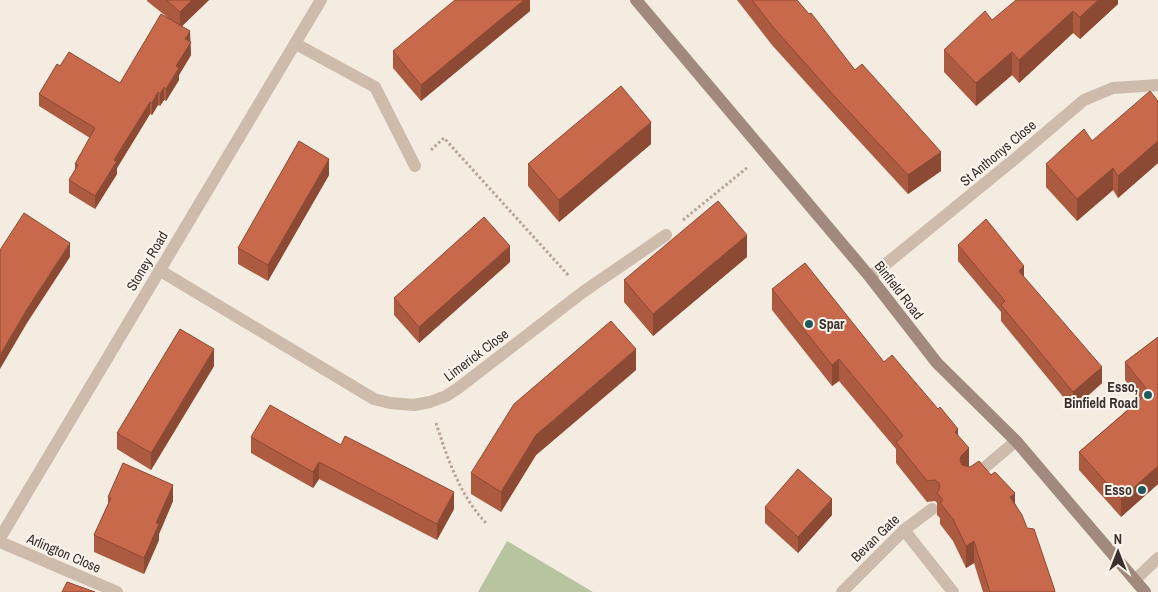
<svg xmlns="http://www.w3.org/2000/svg" width="1158" height="592" viewBox="0 0 1158 592" font-family="'Archivo Narrow',sans-serif">
  <rect width="100%" height="100%" fill="#f4ebe1"/>
  <path fill="#b8c4a0" d="M507,541L593,592H478Z"/>
  <g fill="none" stroke-linecap="round" stroke-linejoin="round">
    <path stroke="#b9a596" stroke-width="3" stroke-dasharray="2.5 2.5" stroke-linecap="butt" d="M431,150L444,138L569,276
      M683,220L748,167
      M436,423C448,460 460,496 487,524"/>
    <path stroke="#cdbbac" stroke-width="12" d="M296,44L375,87L415,166
      M904,530L953,592
      M1135,580L1158,558"/>
    <path stroke="#cdbbac" stroke-width="12" d="M159,270L374,399L390,403L414,405L430,402L446,396L457,389L583,292L666,235
      M870,277L1016,158L1084,100L1113,88L1158,85
      M972,478L1016,441
      M0,542L117,592
      M842,592L904,530L932,509"/>
    <path stroke="#cdbbac" stroke-width="12" d="M0,538L321,0"/>
    <path stroke="#a18a7d" stroke-width="12" d="M636,0L870,277L937,363L1016,441L1145,592"/>
  </g>
  <path fill="#ac5a40" d="M147,0H209L182,26L190,42L191,55L179,75V80L166,101L164,100L160,106L158,105L152,115L150,114L117,168V174L95,209L69,193V180L75,170V164L90,138L39,106V94L60,66L120,83L167,17L147,1Z
    M530,0V11L421,101L393,68V51Z
    M737,0H797L855,70L941,171L908,194L837,117L772,45Z
    M1118,0V4L1080,39L1073,33L1019,83L1012,75L976,106L944,72V50L992,20Z
    M1158,101V163L1118,198L1113,190L1077,221L1046,187V164L1092,141Z
    M651,144L559,222L528,186V164Z
    M329,175L268,281L238,264V248Z
    M958,245L1024,277L1102,383L1073,409L1001,321V312L958,261Z
    M747,257L653,336L624,302V280Z
    M510,262L419,343L394,315V298Z
    M772,289L884,362L958,435L969,467L1015,503L1027,528L1055,592H983L974,563L966,568L953,541L940,524V518L937,515V503L935,501L927,502L896,463V449L839,381L832,386L772,310Z
    M1158,337V484L1121,517L1079,470V452L1140,399L1125,380V362Z
    M214,366L151,470L117,449V433Z
    M636,370L536,455L501,512L471,494V473Z
    M251,437L454,509L437,540L319,479L313,488L251,453Z
    M108,497L173,501L159,534V540L144,574L94,552V535L108,504Z
    M765,507L832,515L798,553L765,523Z"/>
  <path fill="#8c4a34" d="M192,0H209L180,28V12Z
    M524,0H530V11L421,101V85Z
    M1098,0H1118V4L1080,39V17Z
    M1073,11V33L1019,83V60Z
    M190,31L191,55L179,75V80L166,101V89L176,66L185,39Z
    M1012,52V75L976,106V83Z
    M164,87V100L160,106V94Z
    M158,92V105L152,115V103Z
    M150,102V114L117,168V174L95,209V196L114,160Z
    M651,122V144L559,222V200Z
    M1158,141V163L1118,198V176Z
    M941,152V171L908,194V175Z
    M329,159V175L268,281V265Z
    M1113,168V190L1077,221V199Z
    M747,235V257L653,336V314Z
    M70,243V257L27,323L0,369V355L27,309Z
    M510,246V262L419,343V327Z
    M1024,266V282L1019,271Z
    M214,349V366L151,470V453Z
    M636,349V370L536,455L501,512V492L536,435Z
    M839,359V381L832,386V365Z
    M1102,367V383L1073,409V392Z
    M958,429V450L955,432Z
    M969,448V470L960,483L961,456Z
    M319,462V479L313,488V472Z
    M1158,466V484L1121,517V499Z
    M173,485V501L159,534V540L144,574V558L156,523Z
    M454,492V509L437,540V524Z
    M1015,493V515L1010,497Z
    M832,499V515L798,553V537Z
    M974,541V563L966,568V546Z"/>
  <path fill="#c8694b" stroke="#8c4a34" d="M166,0H192L180,12Z
    M455,0H524L421,85L393,51Z
    M752,0H797L809,14L811,13L855,70L862,64L941,152L908,175L837,99L772,26Z
    M1016,0H1098L1080,17L1073,11L1019,60L1012,52L976,83L944,50L985,11L992,20Z
    M161,14L190,31L185,39L191,42L176,66L179,68L166,89L164,87L160,94L158,92L152,103L150,102L114,160L117,161L95,196L69,180L78,165L75,164L95,128L39,94L57,64L60,66L69,52L120,83Z
    M621,86L651,122L559,200L528,164Z
    M1150,91L1158,101V141L1118,176L1113,168L1077,199L1046,164L1084,129L1092,141Z
    M299,141L329,159L268,265L238,248Z
    M718,201L747,235L653,314L624,280Z
    M24,213L70,243L27,309L0,355V250Z
    M484,217L510,246L419,327L394,298Z
    M986,219L1024,266L1019,271L1102,367L1073,392L1001,305L1005,301L958,245Z
    M805,263L884,362L892,355L938,409L940,407L958,429L955,432L969,448L961,456L960,461L962,465L970,467L979,461L991,475L995,472L1015,493L1010,497L1022,515L1027,528L1034,529L1054,588L1055,592H990L974,541L966,546L953,519L940,503L943,500L937,493L940,487L939,483L935,480L927,481L896,442L903,436L839,359L832,365L772,289Z
    M611,321L636,349L536,435L501,492L471,473L514,404Z
    M180,329L214,349L151,453L117,433Z
    M1158,337V466L1121,499L1079,452L1149,392L1125,362Z
    M270,405L341,445L345,436L454,492L437,524L319,462L313,472L251,437Z
    M123,463L173,485L156,523L159,524L144,558L94,535L111,498L108,497Z
    M798,469L832,499L798,537L765,507Z
    M67,582L95,592H62Z"/>
  <g fill="#1f5a5e" stroke="#fbf5ee" stroke-width="2">
    <circle cx="809" cy="324" r="5"/>
    <circle cx="1148" cy="395" r="5"/>
    <circle cx="1142" cy="490" r="5"/>
  </g>
  <g text-anchor="middle" dominant-baseline="central" stroke-width="4" stroke-linejoin="round" paint-order="stroke">
    <g font-size="14" fill="#3b302b" stroke="#fbf5ee">
      <text transform="translate(998 153) rotate(-40)">St Anthonys Close</text>
      <text transform="translate(147 261) rotate(-59)">Stoney Road</text>
      <text transform="translate(899 290) rotate(52)">Binfield Road</text>
      <text transform="translate(476 355) rotate(-37)">Limerick Close</text>
      <text transform="translate(875 538) rotate(-44)">Bevan Gate</text>
      <text transform="translate(64 553) rotate(23)">Arlington Close</text>
    </g>
    <g font-size="14" font-weight="bold" fill="#3b302b" stroke="#fbf5ee" text-anchor="end">
      <text x="819" y="324" text-anchor="start">Spar</text>
      <text x="1138" y="387">Esso,<tspan x="1138" dy="16">Binfield Road</tspan></text>
      <text x="1132" y="490">Esso</text>
    </g>
  </g>
  <g transform="translate(1118 552)" stroke="#fbf5ee" stroke-width="4" paint-order="stroke">
  <path d="M0-4L9 19L0 12L-9 19Z" fill="#3b302b"/>
  <text y="-8" font-size="14" font-weight="bold" text-anchor="middle" fill="#3b302b">N</text>
  </g>
</svg>
